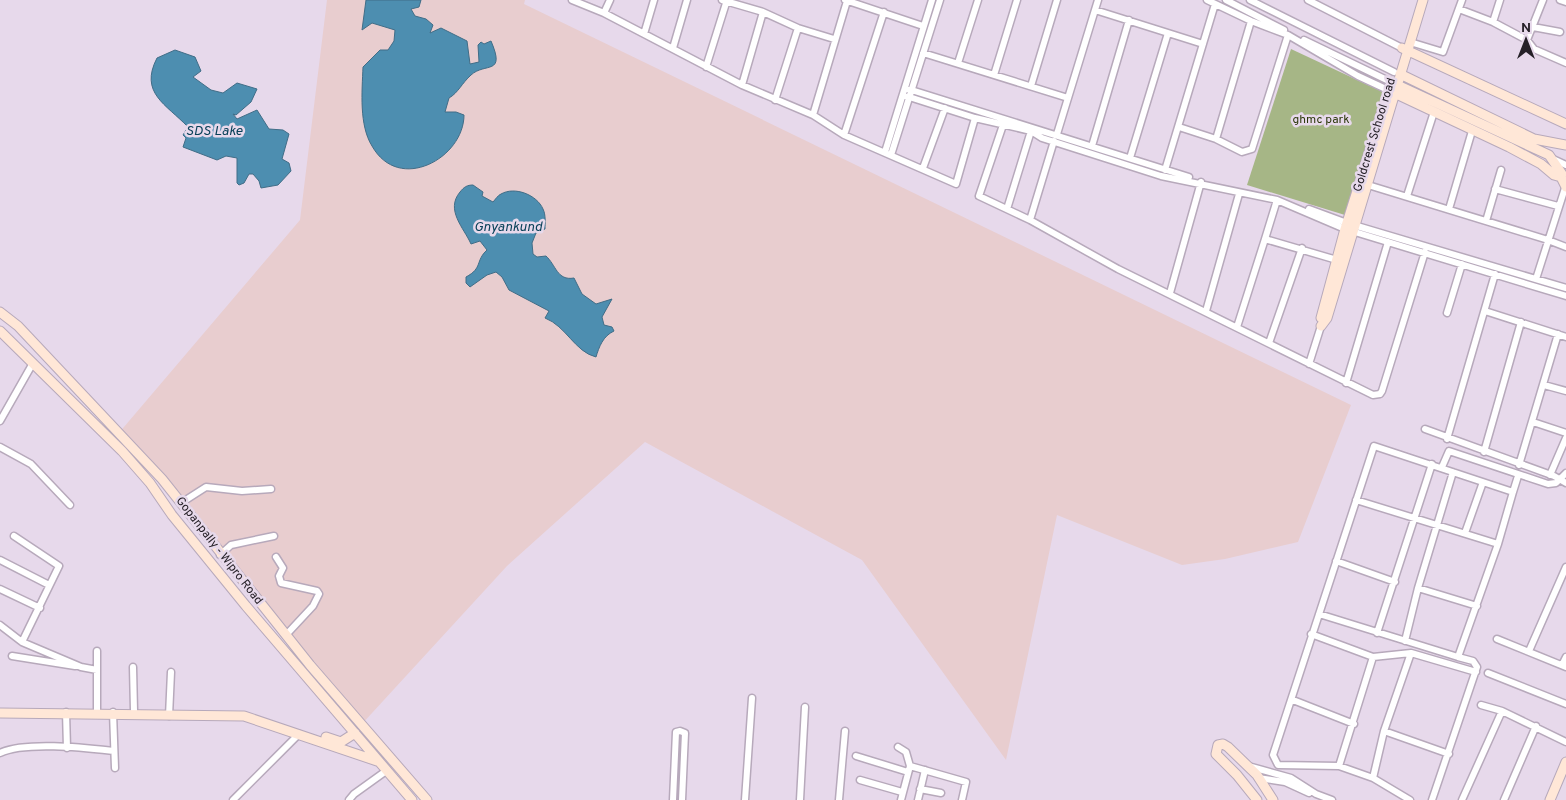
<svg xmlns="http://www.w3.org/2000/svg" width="1566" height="800" viewBox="0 0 1566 800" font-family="Overpass,sans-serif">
  <rect width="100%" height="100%" fill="#e7d9eb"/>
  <path fill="#e8cdcf" d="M327,0H525L524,4L1351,405L1298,542L1225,559L1182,565L1057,515L1006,760L862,560L645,442L507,566L361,725L118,434L300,220Z"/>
  <path fill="#a6b686" d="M1291,49L1383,92L1345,215L1247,185Z"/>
  <path fill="#4d8eb0" stroke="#416d87" d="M366,0H421L419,7L411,9L415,16L426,19L433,25L430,33L441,28L467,41L470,64L479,62L478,45L481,42L484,44L491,41C506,76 485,62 471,75C462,83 458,93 449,98L445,112H456L464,115C464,158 399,194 372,146C359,125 362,92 363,67L380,50H388L394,41L395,30L372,23L362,30Z
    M175,50L195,57L201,71L193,77L211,90L223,93L237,83L257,89L251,102L236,115L233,114L237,119L257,110L269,129L283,130L289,134L282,159L289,163L291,171L278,185L261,188L259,181L253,174H249L244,183L239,185L237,183V158L226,156L217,160L183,147L186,138L183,135L188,127C166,104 139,93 157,58Z
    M473,185L483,192L482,196L493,202C495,200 498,195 501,194C515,186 537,195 543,209C546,215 545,223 545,229L536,233L532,243L533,254L537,257L546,256C556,265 557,281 574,278L582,294L596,304L612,299L602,317L604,325L612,327L614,331C603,336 599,347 596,357C575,352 566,326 545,318L549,311L509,290L502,277L496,272L487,275L470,287L466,283V277C483,268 475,261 487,250L480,241L471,244C464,228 445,210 460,192C464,187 467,185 473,185Z"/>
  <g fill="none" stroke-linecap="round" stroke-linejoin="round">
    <g stroke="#b7a9bb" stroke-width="9">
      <path id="street" d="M572,0L604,13L742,85L813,115L844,135L956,184L975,118
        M722,0L763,12L798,28L834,39
        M845,0L923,26
        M1207,0L1251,21L1288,35L1358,76L1388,90
        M1226,0L1284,30
        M1250,0L1394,72
        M1308,0L1402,48
        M1560,0L1566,2
        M1459,9L1493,22L1527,40L1534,49L1566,63
        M1095,10L1203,44
        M604,13L610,0
        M1493,22L1500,0
        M1533,27L1560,32
        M644,34L654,0
        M1304,40L1391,82
        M1527,40L1543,0
        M1410,42L1443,52L1462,0
        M673,48L687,0
        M923,53L1068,98
        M958,63L978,0
        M706,67L727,0
        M994,75L1017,0
        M742,85L763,12
        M1031,86L1057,0
        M905,88L1189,177
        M903,95L975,118L1031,131L1042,138L1161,176L1277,200L1345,229L1566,296
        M775,100L798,28
        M813,115L847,1
        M1003,125L979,196L1030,220L1118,269L1373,395L1380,394L1382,391L1425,252
        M1179,127L1216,139L1242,152L1252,149L1288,35
        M1057,134L1098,0
        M844,135L884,12
        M1216,139L1251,21
        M1092,146L1129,20
        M885,152L932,0
        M891,155L940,0
        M1130,158L1168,33
        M1553,159L1566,165
        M923,168L945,108
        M1165,170L1215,4
        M1368,185L1548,240L1566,247
        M1495,189L1558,206
        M1407,196L1434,112
        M1007,209L1031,131
        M1309,209L1347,223L1566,288
        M1449,209L1472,131
        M1030,220L1054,141
        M1486,221L1501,170
        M1265,239L1277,200
        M1536,279L1566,185
        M1170,293L1201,182
        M1206,311L1239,194
        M1485,311L1566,337
        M1447,313L1462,264
        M1237,327L1265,239L1337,260
        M1269,343L1302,248
        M1309,364L1321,326
        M1346,383L1388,242
        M1544,385L1566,391
        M0,421L33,363
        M1533,422L1566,433
        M1425,429L1554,476L1566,483
        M1447,439L1495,274
        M0,447L31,464L70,505
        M1484,452L1521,322
        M1519,465L1558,334
        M1442,467L1449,451L1548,484L1556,483L1566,473
        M1550,475L1566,438
        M1513,492L1518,476
        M1356,500L1498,544
        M181,503L206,487L242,491L271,489
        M1465,533L1483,482
        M14,536L59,566L22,642
        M220,555L231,545L274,536
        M276,557L283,568L279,576L281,583L317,591L319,594L313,606L286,635
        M0,560L49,585
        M1336,561L1395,582
        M1418,588L1477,606
        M0,589L40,608
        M1319,614L1458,657
        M0,625L22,642L81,667L97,670
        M1377,633L1432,464
        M1311,634L1373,657L1411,653L1476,672
        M1497,639L1566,667
        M1405,641L1418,588L1453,472
        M97,651V711
        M1529,651L1566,567
        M12,656L75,666
        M1562,665L1566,657
        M133,667L134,711
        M1488,673L1566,704
        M1293,700L1354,724
        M1481,705L1502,711
        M66,712L67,748
        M113,712L115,768
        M169,716L171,672
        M1384,731L1449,754
        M898,747L906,752L910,766L901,800
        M0,753C25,741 86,748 114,751
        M856,756L908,772
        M910,766L966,782L962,800
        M1248,766L1291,778L1316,794L1332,800
        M1339,766L1373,657
        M1258,778L1285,782L1309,793
        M1373,778L1384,731L1411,653
        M860,780L902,792
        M920,789L941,793
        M233,800L299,734
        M349,800L354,794L386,771
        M673,800L676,732L680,731L685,733L682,800
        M745,800L752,698
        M800,800L805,707
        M839,800L845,731
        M918,800L925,770
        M1410,800L1373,778L1339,766L1278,765L1273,755L1374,446L1513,492L1498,544L1458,657L1473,661L1477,667L1432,800
        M1462,800L1502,711L1566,742
        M1504,800L1536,726"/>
    </g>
    <g stroke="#b7a9bb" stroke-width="11">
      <path id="secondary" d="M1402,48L1566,124
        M1400,74L1534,139L1566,145
        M1391,82L1549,155L1562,174L1561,177L1566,187
        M1390,91L1509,147L1541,164L1554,175L1561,177
        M0,312L18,326L162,479L310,665L427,800
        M1321,318L1345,229L1390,86
        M1321,326L1327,318L1423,0
        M0,331L122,451L150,483L172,515L246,606L412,800
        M0,713L244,716L377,761
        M326,737L341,742L355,733
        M1257,800L1237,775L1216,754L1218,745L1223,744L1228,747L1257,775L1273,800
        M1550,800L1566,762"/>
    </g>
    <use href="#street" stroke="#fff" stroke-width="6"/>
    <use href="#secondary" stroke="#ffe7d7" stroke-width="9"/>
  </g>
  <g text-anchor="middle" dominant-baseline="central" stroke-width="5" stroke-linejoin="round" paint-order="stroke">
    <g font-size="12" fill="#2d390b" stroke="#e7d9eb">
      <text x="1321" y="120">ghmc park</text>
    </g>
    <g font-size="12" fill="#252027" stroke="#e7d9eb">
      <text transform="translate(1375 135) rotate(-73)">Goldcrest School road</text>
      <text transform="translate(219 551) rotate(52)">Gopanpally - Wipro Road</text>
    </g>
    <g font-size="14" font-style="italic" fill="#094159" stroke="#e7d9eb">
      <text x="214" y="131">SDS Lake</text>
      <text x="508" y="227">Gnyankund</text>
    </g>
  </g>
  <g transform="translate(1526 40)" stroke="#e7d9eb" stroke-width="4" paint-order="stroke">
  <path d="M0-4L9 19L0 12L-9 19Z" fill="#252027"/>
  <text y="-8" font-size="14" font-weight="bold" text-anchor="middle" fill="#252027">N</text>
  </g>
</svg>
